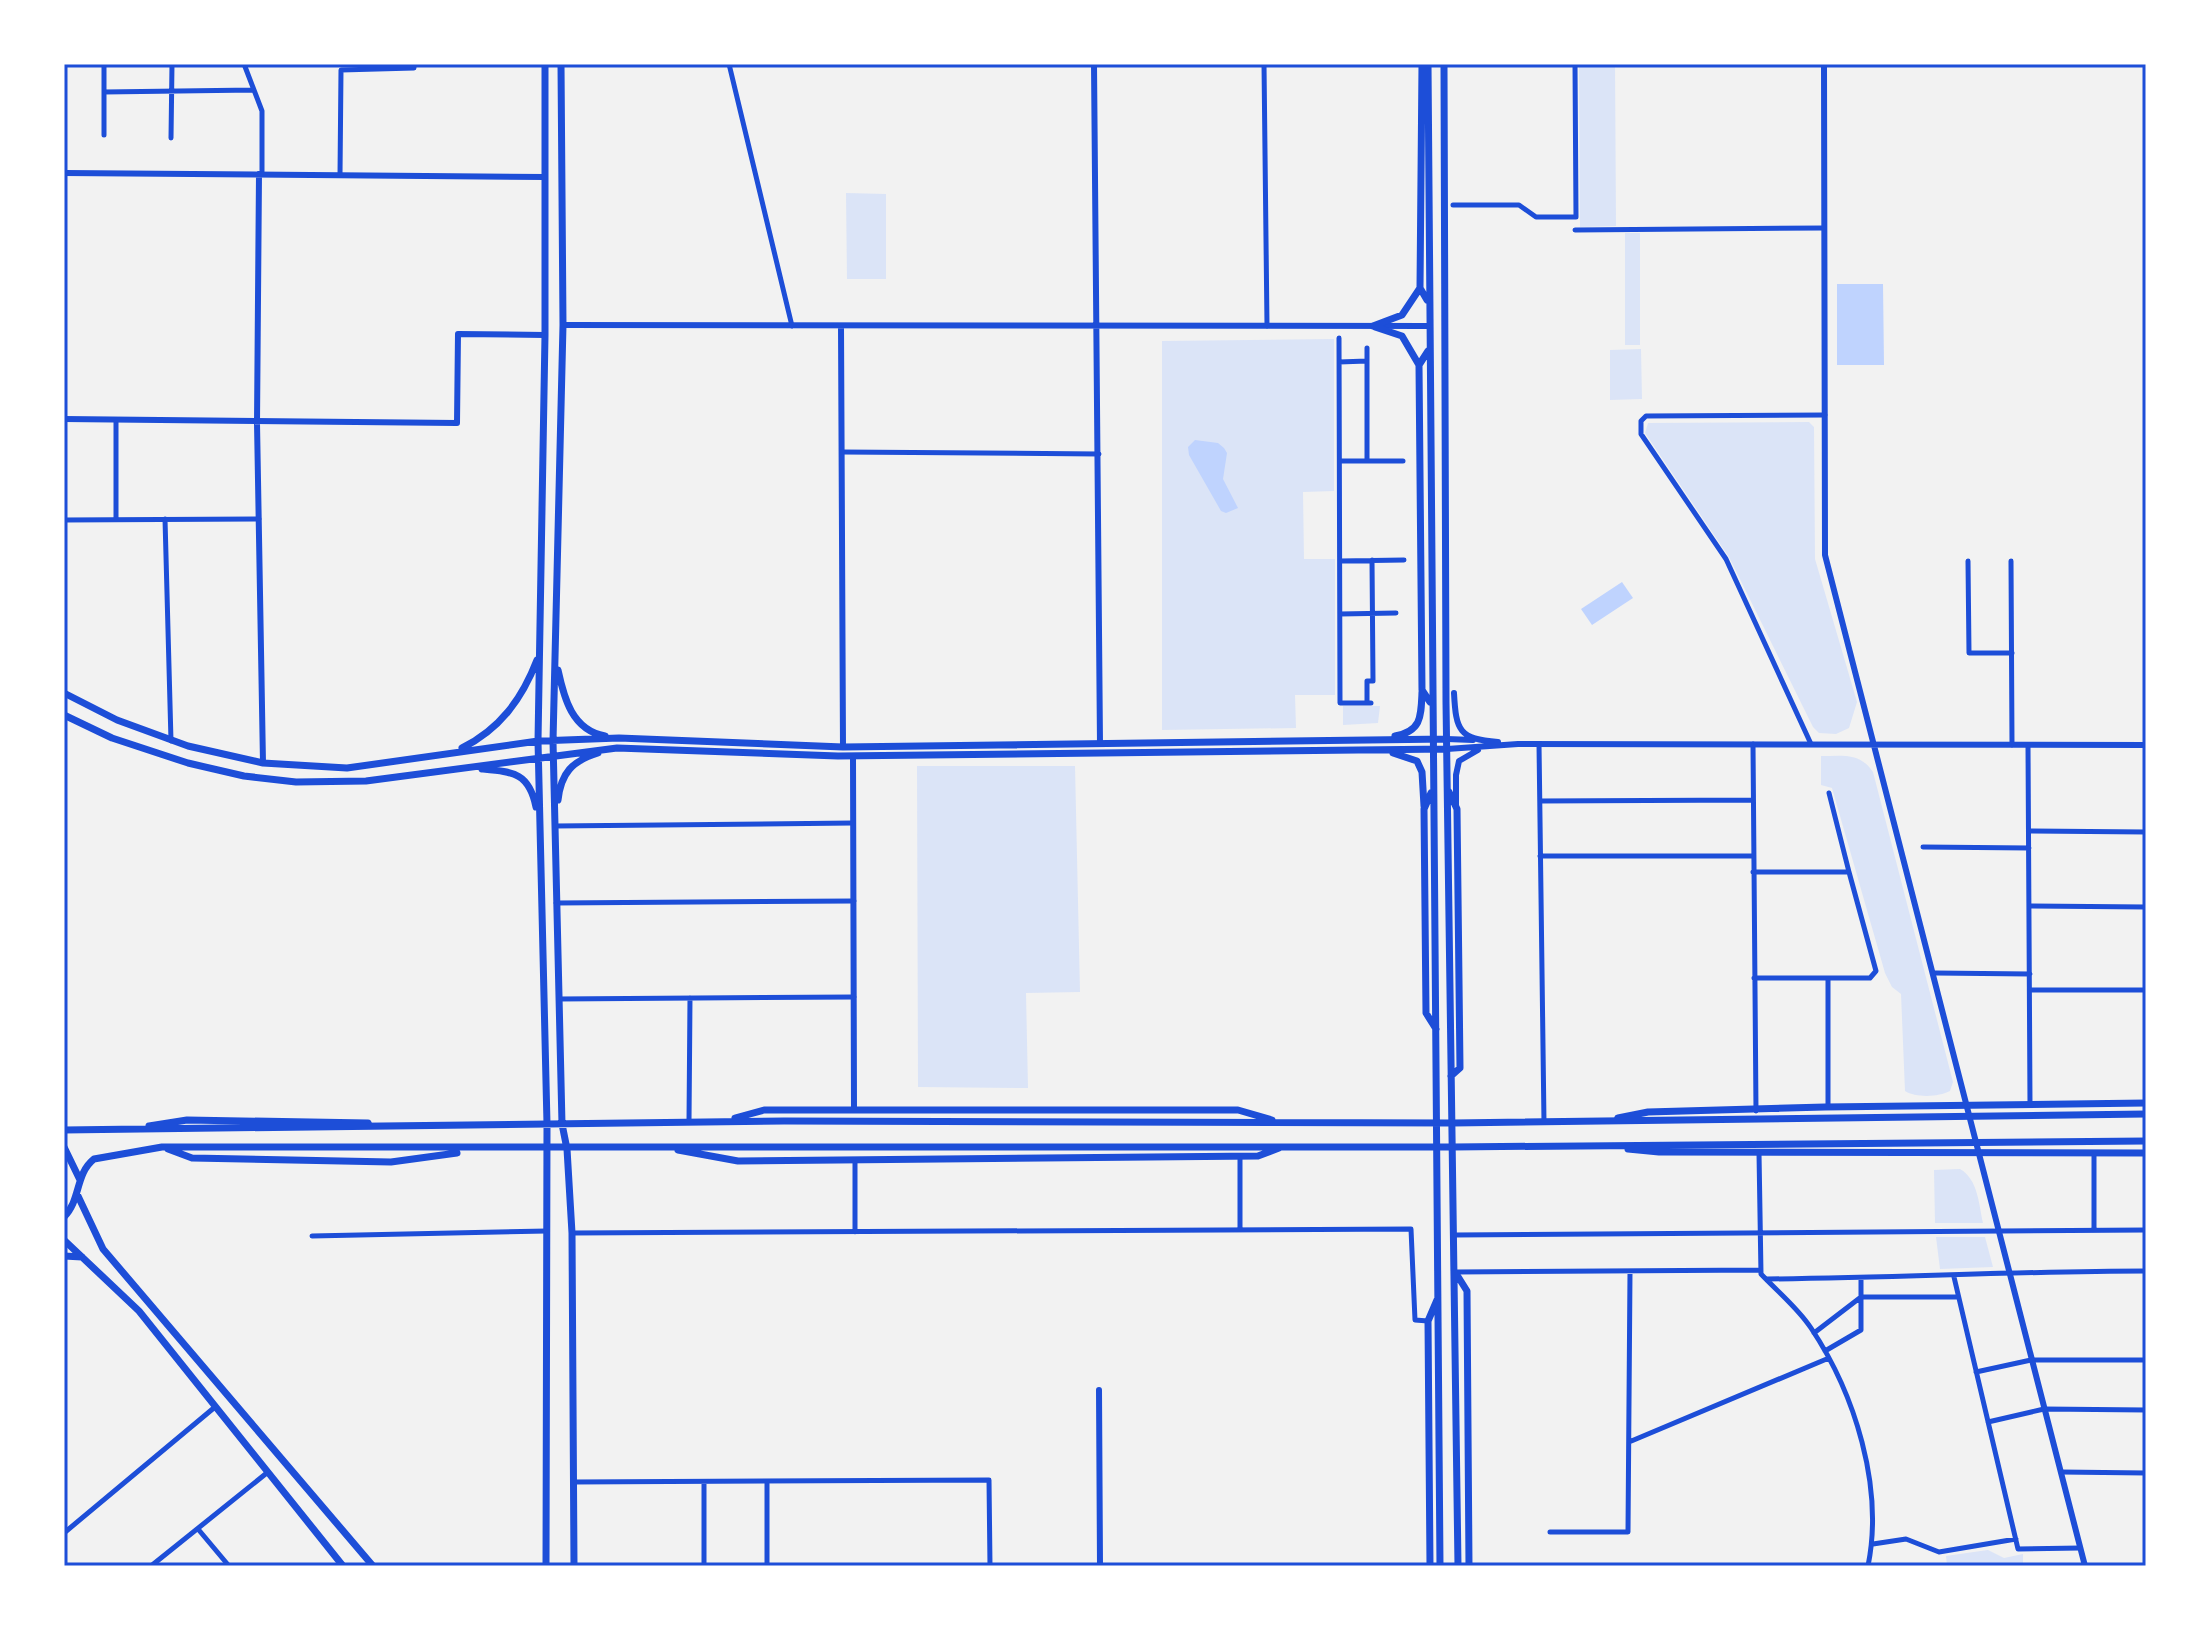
<svg xmlns="http://www.w3.org/2000/svg" width="2210" height="1630" viewBox="0 0 2210 1630" font-family="Karla,sans-serif">
  <rect width="100%" height="100%" fill="#f2f2f2"/>
  <path fill="#dbe4f7" d="M1579,64H1615L1616,226L1580,227Z
    M846,193L886,194V279H847Z
    M1625,233H1640V345H1625Z
    M1334,339V491L1303,492L1304,559H1335V695H1295L1296,728L1162,730V341Z
    M1641,349L1642,399L1610,400V350Z
    M1809,422L1814,427L1815,559L1857,702L1849,728L1836,734L1819,733L1813,727L1729,557L1645,433L1648,423Z
    M1343,706H1380L1378,723L1343,725Z
    M1821,756C1842,756 1860,752 1873,772L1953,1082L1950,1091C1939,1097 1916,1098 1905,1091L1901,994L1892,987L1885,973L1832,788L1821,785Z
    M917,766H1075L1080,992L1026,993L1028,1088L918,1087Z
    M1960,1169C1978,1179 1979,1205 1983,1223H1935L1934,1170Z
    M1936,1237H1985L1993,1267L1940,1269Z
    M1988,1550L2004,1558L2023,1554V1566H1947L1946,1556Z"/>
  <path fill="#bfd3fe" d="M1837,284H1883L1884,365H1837Z
    M1195,440L1218,443L1224,448L1227,453L1223,479L1238,508L1226,513L1221,511L1189,455L1188,447Z
    M1622,582L1633,598L1592,625L1581,609Z"/>
  <g fill="none" stroke-linecap="round" stroke-linejoin="round">
    <path stroke="#1d4ed8" stroke-width="5" d="M104,64V92L254,90
      M244,64L262,111V174
      M729,64L792,326
      M1264,64L1267,326
      M104,135V92
      M171,138L172,64
      M340,175L341,70L414,68V64
      M1453,205H1519L1536,217H1576L1575,64
      M1575,230L1824,228
      M1339,338L1340,703H1371
      M1367,348V461
      M1339,362L1367,361
      M116,420V519
      M842,452L1099,454
      M1340,461H1403
      M165,519L171,741
      M64,520L259,519
      M1340,561L1404,560
      M1968,561L1969,653H2012
      M2011,561L2012,745
      M1340,614L1396,613
      M1367,703V681H1373L1372,560
      M1539,744L1544,1122
      M1753,744L1756,1111
      M1811,744L1726,559L1641,434V421L1646,416L1825,415
      M2028,745L2030,1104
      M1829,793L1849,872
      M1540,801L1753,800
      M555,826L853,823
      M2029,831L2146,832
      M1923,847L2029,848
      M1540,856H1753
      M1753,872H1849L1876,971L1870,978H1754
      M556,903L854,901
      M2029,906L2146,907
      M1935,973L2030,974
      M1828,978V1107
      M2030,990H2146
      M559,999L854,997
      M689,1122L690,998
      M1759,1153L1761,1274C1777,1291 1798,1308 1811,1328C1855,1394 1884,1487 1868,1566
      M2094,1154V1230
      M1240,1156V1230
      M855,1160V1232
      M572,1233L1411,1229L1415,1320L1428,1321
      M1455,1235L2146,1230
      M312,1236L547,1231
      M1456,1272L1761,1270
      M1954,1277L2018,1549L2080,1548
      M1767,1279C1894,1278 2020,1271 2146,1271
      M1814,1333L1861,1297V1278
      M1825,1351L1861,1330V1297H1958
      M1976,1372L2031,1360H2146
      M1988,1422L2044,1409L2146,1410
      M1629,1442L1829,1358
      M2061,1472L2146,1473
      M574,1482L989,1480L990,1566
      M704,1483V1566
      M767,1483V1566
      M198,1529L229,1566
      M1550,1532H1628L1630,1272
      M64,1533L215,1407
      M1873,1544L1906,1539L1939,1552L2016,1539
      M151,1566L268,1472"/>
    <path stroke="#1d4ed8" stroke-width="6" d="M1094,64L1100,744
      M1824,64L1825,555L2085,1566
      M64,173L545,177
      M259,174L257,423L263,763
      M563,325L1429,326
      M841,326L843,747
      M64,419L457,423L458,334L545,335
      M1454,693C1456,731 1459,739 1498,742
      M1447,739L1473,740
      M1447,749L1518,744L2146,745
      M853,756L854,1108
      M1456,807V775L1459,761L1478,750
      M1099,1390L1100,1566"/>
    <path stroke="#1d4ed8" stroke-width="7" d="M545,64V335L538,741L547,1124L546,1566
      M561,64L563,325L553,741L562,1124L567,1149L572,1233L574,1566
      M1422,64L1420,288L1427,300
      M1428,64L1440,1566
      M1444,64L1446,702L1458,1566
      M1373,326L1402,315L1420,288
      M1375,327L1402,336L1419,365
      M1428,351L1419,365L1422,690L1430,702
      M558,670C564,698 572,730 605,736
      M64,693L117,720L188,746L263,763L347,768L538,741L619,738L843,747L1447,739
      M64,715L112,738L188,763L244,776L296,782L366,781L617,748L838,756L1447,749
      M1395,736C1422,731 1421,716 1422,692
      M462,748C500,729 522,699 537,660
      M1393,753L1417,761L1422,772L1424,806
      M482,769C514,772 529,773 536,807
      M1449,792L1457,809L1460,1068L1451,1076
      M1431,793L1424,809L1426,1013L1436,1029
      M558,800C561,773 572,761 598,753
      M735,1118L764,1110H1238L1272,1120
      M1618,1118L1648,1112L1825,1107L2146,1103
      M149,1126L187,1120L368,1123
      M64,1130L784,1121L1453,1123L2146,1114
      M64,1147L80,1180
      M168,1149L192,1158L391,1162L457,1153
      M1628,1149L1659,1152L2146,1153
      M678,1150L738,1161L1258,1156L1279,1148
      M78,1196L103,1249L373,1566
      M64,1217C81,1200 75,1174 94,1159L162,1147H1453L2146,1141
      M64,1240L139,1311L343,1566
      M64,1256L82,1257
      M1457,1275L1467,1291L1469,1566
      M1430,1566L1428,1321L1437,1300"/>
  </g>
  <rect width="2210" height="1630" fill="none" stroke="#ffffff" stroke-width="132"/>
  <rect x="66" y="66" width="2078" height="1498" fill="none" stroke="#1d4ed8" stroke-width="3"/>
</svg>
